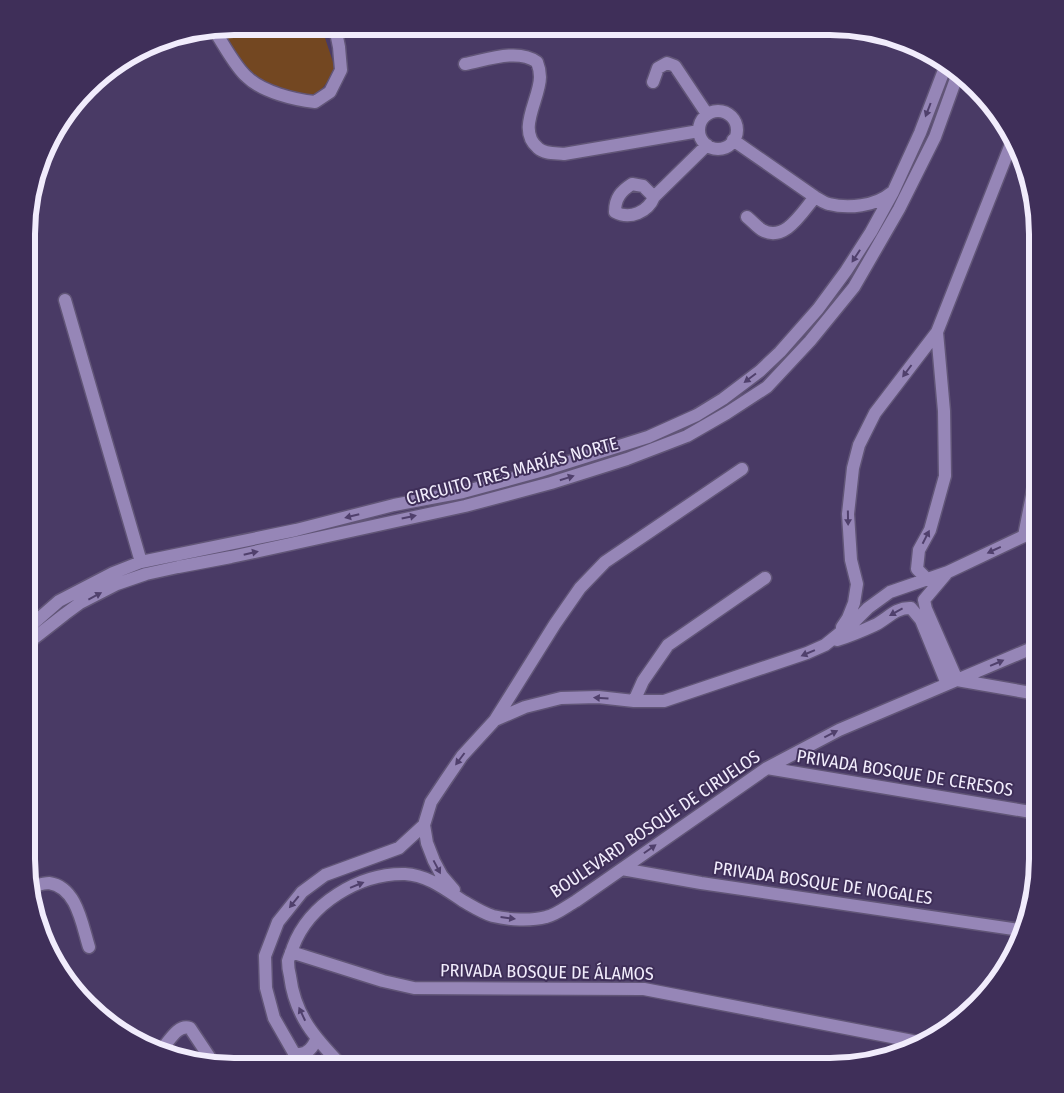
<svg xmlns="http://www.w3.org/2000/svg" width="1064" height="1093" viewBox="0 0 1064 1093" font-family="'Fira Sans Condensed',sans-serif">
  <rect width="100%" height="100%" fill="#493a65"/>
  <path fill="#734721" d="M234,26H321L336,71L309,105L242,81L213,30Z"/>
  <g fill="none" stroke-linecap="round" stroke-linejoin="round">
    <g stroke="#615577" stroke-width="15">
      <path id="minor" d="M214,30C223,43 235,67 247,77C262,92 295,100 315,102L330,92L341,70L339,47L335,27
        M465,64C486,60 518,48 537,62C539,67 540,72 540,77C540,99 516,130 538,148C544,154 557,153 564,154L699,131
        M653,82L658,68L667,63L675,66L707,114
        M699 130a19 19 0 1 1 38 0a19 19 0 1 1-38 0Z
        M733,140L815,197C819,199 824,203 829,204C848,209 876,206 891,193
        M654,197L643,186L632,184C621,191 615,198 615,212C630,220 648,212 654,197L707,145
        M747,217C752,221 757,227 762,230C785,243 802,212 815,197
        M65,300L141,562
        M1024,536L1037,470
        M946,574L924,600L926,609L957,680
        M928,580L917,569L919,550L930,530L945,476L944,411L937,332
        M842,627L848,618L854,603L857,584L851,560L848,514L853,468L859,445L875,413L937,332L1013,139
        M28,628L59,601L113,573L141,562L296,530L394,505L463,492L540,471L648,437L697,415L723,399L760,371L780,352L818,309L846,271L871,232L893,192L920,133L946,65
        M837,640C850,636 862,631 875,625C887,619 896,607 911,608L921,620L947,684
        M28,645L33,639L65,614L80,603L117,584L146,574L178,567L231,557L465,506L551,483L627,459L687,436L727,413L767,387L810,341L854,287L899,209L935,137L957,76
        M957,680L1037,694
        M634,701L643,681L668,645L765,578
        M495,720L555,624L580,588L605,562L742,469
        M767,768L1037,813
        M622,869L701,883L1020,930
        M30,887C35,886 43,883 49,883C77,887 82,925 89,947
        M454,890L442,876L434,861L427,843L424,825L431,802L445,781L462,756L495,720L525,707L561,698L598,697L634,701H664L807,653L825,645L856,620L868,608L890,592L948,572L1024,536L1037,528
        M291,952L383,981L414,988L644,989L923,1043
        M162,1049C170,1040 178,1024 190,1028L214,1064
        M294,1053C305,1057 312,1049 316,1040
        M307,1066L294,1053L274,1018L266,988L265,956L278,922L302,892L325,875L399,848L424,825
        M342,1066C315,1038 295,1016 290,976C289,972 288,966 288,961C289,957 292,951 293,947C309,904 359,873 405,874C427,875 445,889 463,901C472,906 483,913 493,916C509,920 531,921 546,917C556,915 567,906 576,901L767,768L839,730L1037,646"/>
    </g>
    <use href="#minor" stroke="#9686b7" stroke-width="12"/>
  </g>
  <defs><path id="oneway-solid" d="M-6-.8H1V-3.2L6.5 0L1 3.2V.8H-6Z" transform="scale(1.25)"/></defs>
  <g fill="#50406c">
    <use href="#oneway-solid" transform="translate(928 110) rotate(111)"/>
    <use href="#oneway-solid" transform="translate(856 256) rotate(123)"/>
    <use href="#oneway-solid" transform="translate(907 371) rotate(127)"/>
    <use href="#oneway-solid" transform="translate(750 378) rotate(143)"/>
    <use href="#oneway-solid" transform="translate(567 478) rotate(-17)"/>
    <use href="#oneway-solid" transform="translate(352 516) rotate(166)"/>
    <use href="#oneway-solid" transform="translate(409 517) rotate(-12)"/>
    <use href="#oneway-solid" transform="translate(848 518) rotate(89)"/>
    <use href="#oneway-solid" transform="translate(926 537) rotate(-63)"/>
    <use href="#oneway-solid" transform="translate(994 550) rotate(155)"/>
    <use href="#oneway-solid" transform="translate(251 553) rotate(-13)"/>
    <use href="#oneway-solid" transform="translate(95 596) rotate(-28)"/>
    <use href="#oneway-solid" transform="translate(896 612) rotate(151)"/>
    <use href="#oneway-solid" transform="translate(808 653) rotate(157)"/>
    <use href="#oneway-solid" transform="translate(997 663) rotate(-23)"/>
    <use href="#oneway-solid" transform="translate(601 698) rotate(-176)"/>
    <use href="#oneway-solid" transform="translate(831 734) rotate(-27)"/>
    <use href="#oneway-solid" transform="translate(460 759) rotate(127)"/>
    <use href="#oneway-solid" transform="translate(650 849) rotate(-35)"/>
    <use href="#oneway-solid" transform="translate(437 867) rotate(62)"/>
    <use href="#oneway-solid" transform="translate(357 885) rotate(-22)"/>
    <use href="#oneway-solid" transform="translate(294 902) rotate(129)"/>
    <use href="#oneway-solid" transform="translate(508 918) rotate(7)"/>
    <use href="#oneway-solid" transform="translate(302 1014) rotate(-115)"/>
  </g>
  <g text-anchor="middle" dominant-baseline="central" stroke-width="4" stroke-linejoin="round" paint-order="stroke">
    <g font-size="18" fill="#f1ecfc" stroke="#3f2f59">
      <text transform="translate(512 471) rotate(-15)">CIRCUITO TRES MARÍAS NORTE</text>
      <text transform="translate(905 773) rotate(9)">PRIVADA BOSQUE DE CERESOS</text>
      <text transform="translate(655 824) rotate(-34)">BOULEVARD BOSQUE DE CIRUELOS</text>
      <text transform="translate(823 883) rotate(8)">PRIVADA BOSQUE DE NOGALES</text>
      <text transform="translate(547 972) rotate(1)">PRIVADA BOSQUE DE ÁLAMOS</text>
    </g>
  </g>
  <path d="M0 0H1064V1093H0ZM234 35H830A199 199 0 0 1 1029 234V859A199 199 0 0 1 830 1058H234A199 199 0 0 1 35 859V234A199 199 0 0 1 234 35Z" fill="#3f2f59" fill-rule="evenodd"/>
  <path fill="none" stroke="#f1ecfc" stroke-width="6" d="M234 35H830A199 199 0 0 1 1029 234V859A199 199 0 0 1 830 1058H234A199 199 0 0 1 35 859V234A199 199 0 0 1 234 35Z"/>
</svg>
